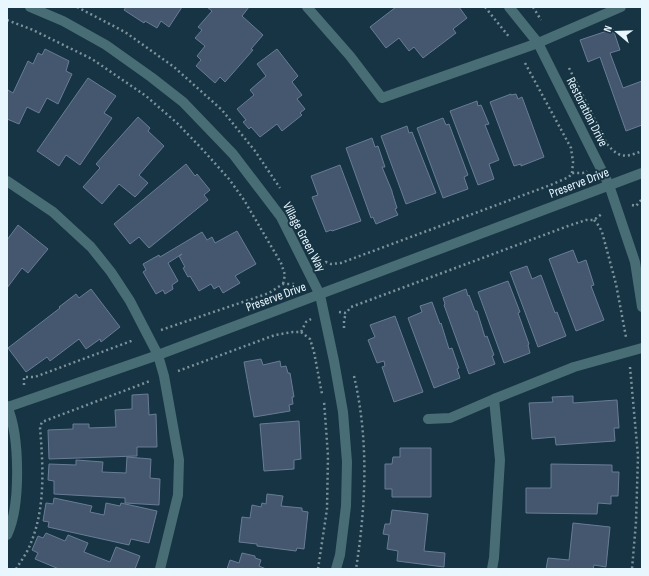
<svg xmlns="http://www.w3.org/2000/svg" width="649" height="576" viewBox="0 0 649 576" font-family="'Sofia Sans Condensed',sans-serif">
  <rect width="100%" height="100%" fill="#163443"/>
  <path fill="#44576e" stroke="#687d95" d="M126,7H182L169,27L161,21L157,28L145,21L144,23L124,10Z
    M207,7H249L242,16L263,35L251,49L253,50L225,82L220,77L215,83L196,66L201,60L197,56L205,46L195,38L202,30L198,27L212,11Z
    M396,7H401L402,8L403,7H459L467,18L453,29L456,33L423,58L414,47L409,51L399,38L386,48L370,27Z
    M613,29L620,50L610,53L623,88L642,81V125L626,131L600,57L588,62L580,40Z
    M45,49L69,61L66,71L72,74L58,104L47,98L39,113L27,107L19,124L7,119V92L8,90L13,93L28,61L33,64L38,53L42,55Z
    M277,49L298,76L292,82L302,95L297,99L305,109L300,113L302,115L282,131L277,124L260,137L251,127L249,129L243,122L246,120L237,109L254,95L250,90L266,76L257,64Z
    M88,78L116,96L104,113L112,118L80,165L66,155L59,166L37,151Z
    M511,94V95L516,94L518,99L522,97L544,157L521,166V164L514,166L490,102Z
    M477,101L478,106L481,105L489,124L485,125L499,160L489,164L494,179L478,185L450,111Z
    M138,117L150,128L148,131L164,146L139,175L148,183L135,197L119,184L102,204L83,187L100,168L96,164Z
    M443,118L446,125L449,124L468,175L464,177L468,189L443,198L417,128Z
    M407,126L409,133L412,132L436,193L406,204L381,136Z
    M372,138L375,147L378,146L385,167H382L392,191V192L397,208L395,209L398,215L376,224L373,217L371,218L346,148Z
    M186,164L195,176L197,174L210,190L204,195L208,200L149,248L139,237L130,244L114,224Z
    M340,165L361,221L332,231L331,230L326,232L312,197L318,195L311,176Z
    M18,225L48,249L28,273L22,268L7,288V240Z
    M237,231L256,264L235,276L240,283L223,293L219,286L214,289L211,284L199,291L190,276L188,277L183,268L185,267L179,256L182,254L168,263L178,281L172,285L173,289L165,294L163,290L156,294L143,272L146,270L143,264L159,255L160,257L202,232L207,240L212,237L215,243Z
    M573,250L578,263L586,260L594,285L591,286L604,320L576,331L549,259Z
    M527,266L532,279L541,275L555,313L557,312L566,336L538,347L510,272Z
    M508,281L520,312L518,313L529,344L528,345L530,353L504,363L478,292Z
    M91,289L120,327L101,342L100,339L86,349L79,339L50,361L47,357L26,372L8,348L60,308L59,307L76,294L79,298Z
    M466,289L468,296L469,295L475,311H477L485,337L487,336L494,355L492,356L495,364L469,374L444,305L445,304L443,298Z
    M432,302L440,324L441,323L449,349L452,348L459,368L457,369L460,378L434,388L408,318L422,312L420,306Z
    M395,316L423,392L394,402L382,367L385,366L384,361L377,363L368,340L375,337L370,325Z
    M261,359L263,365L280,361L281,367L286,366L288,373H290L294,397H292L293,404L289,405L290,411L254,417L244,362Z
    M148,394L149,415L156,414L157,447H137V456L49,459L48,430L73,429V424H89V428L116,427L115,410L132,409V395Z
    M573,396V403L617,400L619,428H614L615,441L556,445L555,437L532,439L529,403L553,402L552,397Z
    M299,421L301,459L294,460V469L264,471L260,424Z
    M400,448H431V497H392V489H385V464H392L393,457H400Z
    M127,457L151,459L150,478L160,479L159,505L125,503V498L54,494V481L48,480L49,464L76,465V460L103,462L102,472L126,473Z
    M551,464L612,465V472H619L618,496H611V504L598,503L597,514L526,513V488H551Z
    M267,494L283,496L281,506L302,508V511L308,512L304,549L297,548L296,551L257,546V544L239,542L242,517L250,518L252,505L261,507L262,503L266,504Z
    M54,498L92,506L90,512L104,515L106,503L120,506L121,503L157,511L149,543L131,539L129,545L48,527L49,522L43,521L46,503L53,504Z
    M392,510L428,514L424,551L445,553L444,567L397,561L398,551L387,549L389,535L383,534L385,524H390Z
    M573,523L610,527L606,567L594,565L593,569H546L548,558L569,560Z
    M46,533L65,541L68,535L88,543L84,552L110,562L116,547L140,556L135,569H59L35,559L38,553L32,550L38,536L43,538Z
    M242,553L255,556V558L261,560L259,566L266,569H227L230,560L239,563Z"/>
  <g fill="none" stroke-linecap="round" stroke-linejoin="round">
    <path stroke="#7b919c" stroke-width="2.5" stroke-dasharray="2 3" stroke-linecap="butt" d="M77,7L125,32L174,67L222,110L255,151L280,188
      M485,7L510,38
      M533,7L541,20
      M7,20L33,30L92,59L146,96L177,123L203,150L229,179L244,200L281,263L285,275L283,284
      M525,63L571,148L573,162L572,173
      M569,68L607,144C619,158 625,158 642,151
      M632,205L636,206L642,199
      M594,220L599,226L602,232L616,284L626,337
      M322,266L326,262L331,264L341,263L553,184L569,177L572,173H583L587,171
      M339,312L346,313L351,307L568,226L586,220H594L603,213
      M344,328V320L346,313
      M161,330L269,293L283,284H297
      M301,332L310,339L314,352L322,394
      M630,367L638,456L636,522L632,569
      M178,371L275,335L293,332H301L306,322L311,319
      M354,376C369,440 366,505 356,569
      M24,385V377H35L134,340
      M16,569C21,561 27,553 30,545C46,508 43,466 40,427L42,422L150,381
      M318,569L327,509L328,456L324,401"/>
    <path stroke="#486d75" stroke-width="10" d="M30,7L63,21L106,45L151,77L183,102L233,154L281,217L320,295L334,361L343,412L347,462L346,506L340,555L336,569
      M307,7L350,56L382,98L538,43L621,7
      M509,7L538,43L609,185L635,262L642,307
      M7,181L53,212L91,247L111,272L130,301L158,355L164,376L179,460L178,495L160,569
      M7,406C20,436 21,506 7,535
      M8,407L158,355L642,173
      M428,419L450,418L494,399
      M492,569L494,558L500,460L494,399L574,367L642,348"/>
  </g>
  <g text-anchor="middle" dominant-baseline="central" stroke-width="4" stroke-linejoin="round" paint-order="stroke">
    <g font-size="13" fill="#e8f6fd" stroke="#163443">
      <text transform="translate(587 112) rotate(63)">Restoration Drive</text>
      <text transform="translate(579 183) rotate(-21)">Preserve Drive</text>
      <text transform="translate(304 237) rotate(62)">Village Green Way</text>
      <text transform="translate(276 297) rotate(-20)">Preserve Drive</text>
    </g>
  </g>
  <rect width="649" height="576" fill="none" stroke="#e8f6fd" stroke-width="16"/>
  <g transform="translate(617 32) rotate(289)" stroke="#163443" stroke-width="3" paint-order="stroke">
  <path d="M0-3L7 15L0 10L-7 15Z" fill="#e8f6fd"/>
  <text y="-6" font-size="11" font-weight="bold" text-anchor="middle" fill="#e8f6fd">N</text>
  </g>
</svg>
